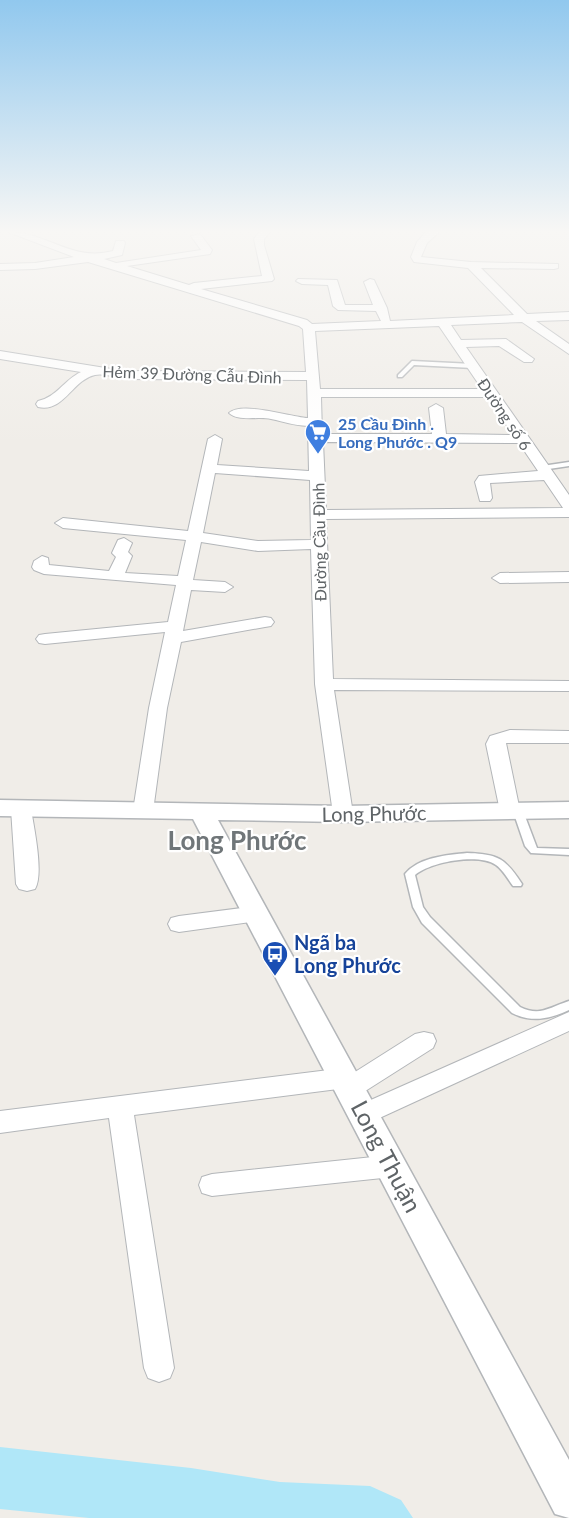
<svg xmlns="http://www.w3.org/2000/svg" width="569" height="1518" viewBox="0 0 569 1518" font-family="Lato,sans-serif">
  <rect width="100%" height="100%" fill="#f0ede8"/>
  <path fill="#b0e7f8" d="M0,1447L191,1468L280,1482L370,1486L401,1500L413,1518H89L0,1509Z"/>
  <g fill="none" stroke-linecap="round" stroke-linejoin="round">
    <g stroke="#b3b6b9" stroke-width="3">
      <path id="service" d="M412,361L473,364L476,366L473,368L414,365L402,377H398V375Z
        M569,462V466L542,470L539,468L542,466Z
        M518,808L523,811L537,848L569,849V855L531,853L525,846L513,811Z
        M467,853C498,854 505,858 522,884L521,886H513C508,879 503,870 496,865C478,853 431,862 415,875L423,907L430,917L520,1007C540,1017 550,1007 569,1001V1010C549,1019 532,1023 512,1013L422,923L413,907L405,874C419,857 447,855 467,853Z"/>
    </g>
    <g stroke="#b3b6b9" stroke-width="2">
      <path id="minor" d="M8,232C48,232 71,262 113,251L116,241H124L125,243L122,255L104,259L116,263L201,250L191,236L200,234L212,250L210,254L127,266L189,285L194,283L262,276L254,239L259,232H270L264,239V245L274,279L272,281L201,289L307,320L312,324L381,321L376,311L338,310L333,306L328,285L302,284L296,281L298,279L337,280L345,305H373L364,282L370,279L374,280L387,308L390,321L514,315L468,268L414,262L411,257L417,242L426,232H439L427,243L421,257L471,262L558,264V268L554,269L481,268L527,314L569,312V320L536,321L569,344V354L522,322L451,325L461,340L506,339L534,359L532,362H524L499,346L466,347L569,495V517L326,519L333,679L569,681V691L334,690L353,814L350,819L343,821L336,819L333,814L315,684L311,549L258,551L201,542L193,580L225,582L233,587L225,592L191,590L183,631L265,617L271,618L274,622L271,626L265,627L181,642L167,708L153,811L150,816L143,818L136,816L133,811L149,708L165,632L45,644L39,643L36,639L39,635L45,634L168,622L176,585L44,574L34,570L32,567L34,561L42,556L48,558L49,565L109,571L116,557L112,553L118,540L124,538L132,543L128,552L132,556L125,573L178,576L186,540L63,528L55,523L63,518L188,531L208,439L215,435L222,439L217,465L309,471L308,426C292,425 285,422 271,419C258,416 239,422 229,413C242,401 291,417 308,418L307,380L124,379C116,377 103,373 95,375C72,380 64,413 38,407L36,404L38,401C57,397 64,380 81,372L0,359V351L124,371L306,372L303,329L299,326L88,262L35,269L0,270V264L35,263L74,257ZM439,326L482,389H320L315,331ZM321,397H488L513,435L446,434L443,408L436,404L429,408L432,434H322ZM323,442L519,443L538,471L479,476L475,482L480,501H490L492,498L490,483L544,480L563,508L326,510ZM215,473L310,480L311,540L258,541L203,533Z
        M569,572V582L500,583L492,578L500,573Z
        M510,730L569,731V743H506L520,811L517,816L510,818L503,816L500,811L486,744L490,736Z
        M21,802L28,804L31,809C34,828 44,874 35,889L27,891L19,889L16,884L11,809L14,804Z
        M257,906L265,908L268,914L265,920L179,932L171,930L168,924L171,918L179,916Z
        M569,1012V1031L373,1121L364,1124L355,1121L351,1114L355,1107Z
        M424,1032L433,1034L436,1041L433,1048L359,1095L350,1098L341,1095L338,1089L134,1115L174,1368L170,1378L159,1382L148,1378L144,1368L109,1118L0,1133V1111L345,1068L355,1072L415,1034Z
        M392,1155L401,1158L405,1166L401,1174L392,1177L212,1196L202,1193L199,1185L202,1177L212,1174Z"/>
    </g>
    <g stroke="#b3b6b9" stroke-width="3">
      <path id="tertiary" d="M0,800L343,806L569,802V818L343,822L218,820L569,1460V1518L555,1514L193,819L0,816Z"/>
    </g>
    <use href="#service" fill="#fff" fill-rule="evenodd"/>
    <use href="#minor" fill="#fff" fill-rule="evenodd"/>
    <use href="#tertiary" fill="#fff" fill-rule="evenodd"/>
  </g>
  <linearGradient id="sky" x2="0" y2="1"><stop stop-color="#91c8ee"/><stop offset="0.52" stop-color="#f8f7f5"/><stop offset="1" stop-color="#f8f7f5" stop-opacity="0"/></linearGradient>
  <rect width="569" height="445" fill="url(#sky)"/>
  <defs>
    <g id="supermarket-pin" transform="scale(1.35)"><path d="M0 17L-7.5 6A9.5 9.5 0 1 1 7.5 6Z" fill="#3f7fe0" stroke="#fff"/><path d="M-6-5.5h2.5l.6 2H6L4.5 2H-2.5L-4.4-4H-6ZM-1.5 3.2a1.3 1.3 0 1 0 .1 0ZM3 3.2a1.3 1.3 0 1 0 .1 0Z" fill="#fff"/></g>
    <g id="bus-pin" transform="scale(1.35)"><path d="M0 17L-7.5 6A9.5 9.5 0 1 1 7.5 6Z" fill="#1a4fb4" stroke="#fff"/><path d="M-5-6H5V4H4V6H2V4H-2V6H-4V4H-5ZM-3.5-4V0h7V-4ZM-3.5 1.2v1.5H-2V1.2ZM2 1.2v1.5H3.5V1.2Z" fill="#fff"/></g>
  </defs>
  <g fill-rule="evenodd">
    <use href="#supermarket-pin" x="318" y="432"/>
    <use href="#bus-pin" x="275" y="954"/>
  </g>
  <g text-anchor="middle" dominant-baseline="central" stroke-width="4.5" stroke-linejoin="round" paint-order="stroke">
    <g font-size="16" fill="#5f6467" stroke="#fff">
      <text transform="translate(192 374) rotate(2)">Hẻm 39 Đường Cẫu Đình</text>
      <text transform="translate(505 414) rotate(56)">Đường số 6</text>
      <text transform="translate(319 542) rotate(-91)">Đường Cầu Đình</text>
    </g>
    <g font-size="16" font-weight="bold" fill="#366cbe" stroke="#fff" text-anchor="start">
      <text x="338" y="423">25 Cầu Đình .<tspan x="338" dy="18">Long Phước . Q9</tspan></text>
    </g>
    <g font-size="20" fill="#5f6467" stroke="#fff">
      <text transform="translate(374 813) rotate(-1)">Long Phước</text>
    </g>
    <g font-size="20" font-weight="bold" fill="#164399" stroke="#fff" text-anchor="start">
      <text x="294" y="942">Ngã ba<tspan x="294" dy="23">Long Phước</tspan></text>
    </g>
    <g font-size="24" fill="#5f6467" stroke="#fff">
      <text transform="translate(387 1156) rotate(62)">Long Thuận</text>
    </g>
    <g font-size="26" font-weight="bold" fill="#707679" stroke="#fff">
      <text x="237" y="840">Long Phước</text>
    </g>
  </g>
</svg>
